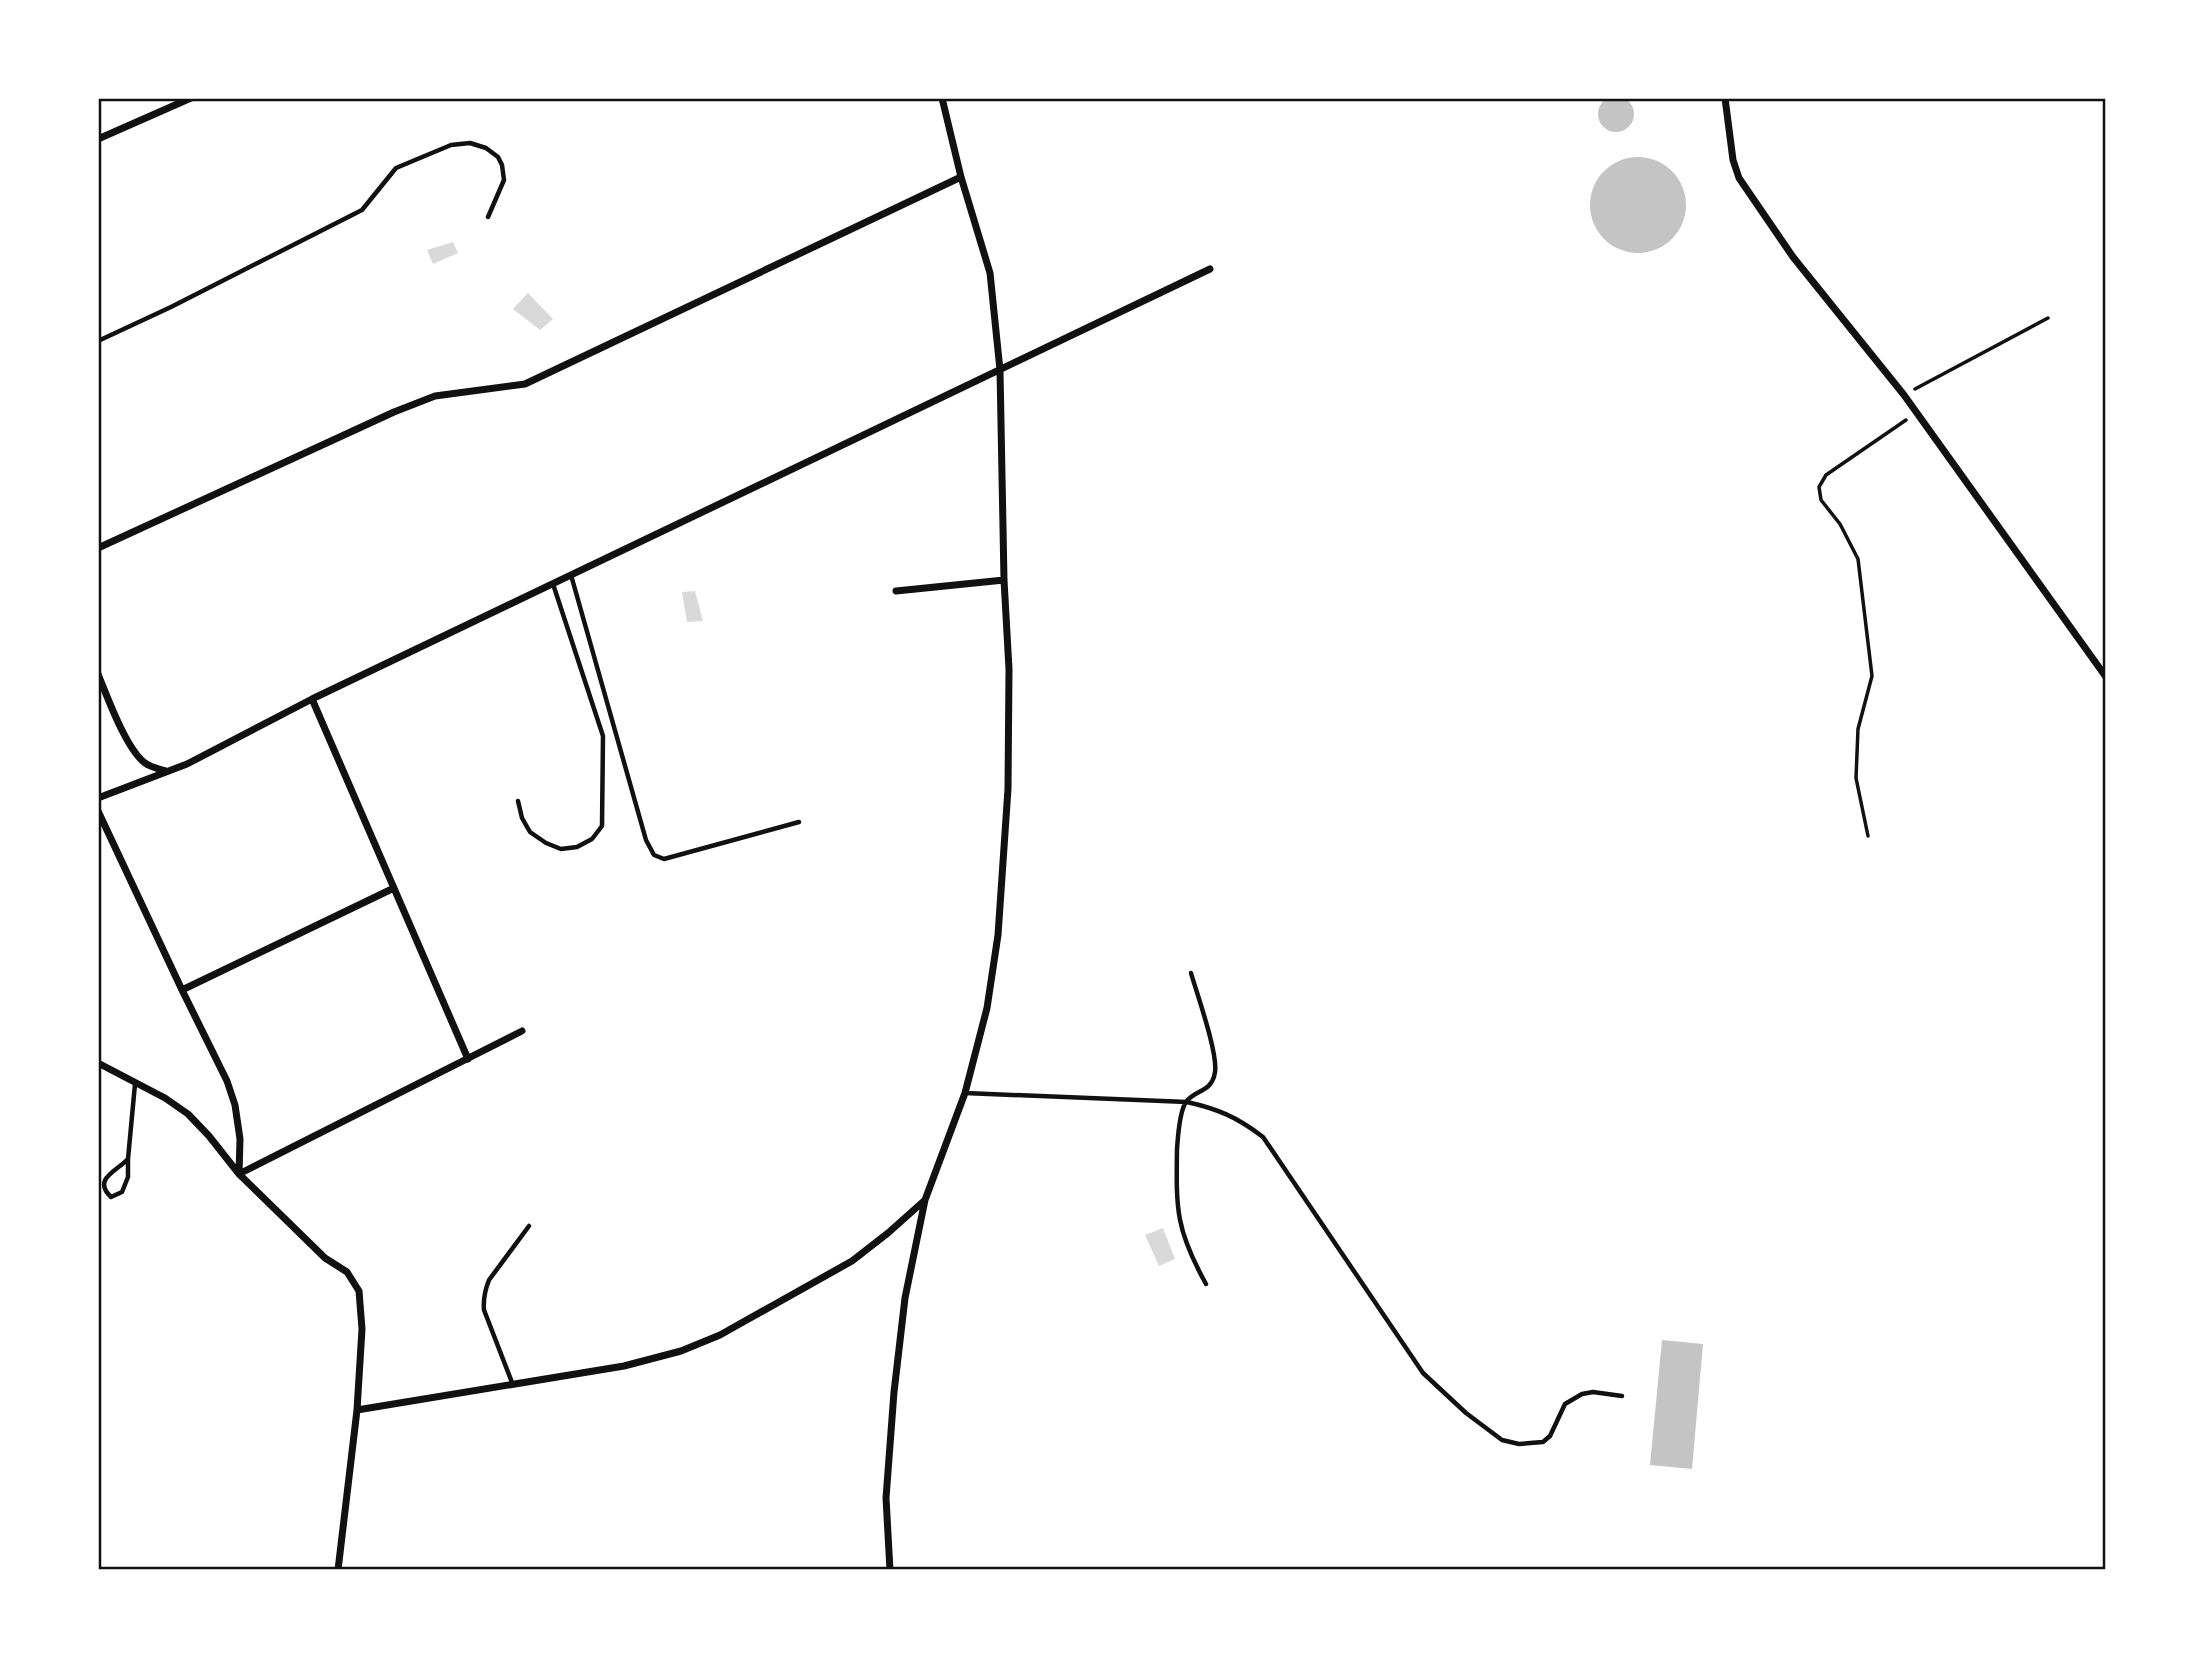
<svg xmlns="http://www.w3.org/2000/svg" width="2204" height="1668" viewBox="0 0 2204 1668" font-family="'Public Sans',sans-serif">
  <rect width="100%" height="100%" fill="#fff"/>
  <path fill="#d9d9d9" d="M453,242L458,253L433,264L427,250Z
    M528,293L553,319L540,330L513,309Z
    M695,591L703,621L687,622L682,592Z
    M1163,1228L1175,1259L1159,1266L1145,1235Z"/>
  <path fill="#c4c4c4" d="M1598 114a18 18 0 1 1 36 0a18 18 0 1 1-36 0Z
    M1590 205a48 48 0 1 1 96 0a48 48 0 1 1-96 0Z
    M1662,1340L1703,1344L1692,1469L1650,1465Z"/>
  <g fill="none" stroke-linecap="round" stroke-linejoin="round">
    <path stroke="#111" stroke-width="3.5" d="M1915,389L2048,318
      M1868,836L1856,778L1858,729L1872,676L1858,559L1840,524L1821,500L1819,487L1826,475L1906,420"/>
    <path stroke="#111" stroke-width="4.5" d="M98,341L171,307L362,210L396,168L451,145L470,143L486,148L498,157L502,165L504,180L488,217
      M571,575L646,840L654,855L664,859L799,822
      M518,801L522,818L530,832L546,843L561,849L577,847L592,839L602,826L603,736L553,584
      M1191,973C1197,994 1218,1053 1215,1072C1212,1093 1195,1089 1186,1102C1179,1112 1178,1137 1177,1149C1176,1210 1176,1230 1206,1284
      M965,1093L1187,1102C1218,1109 1237,1117 1263,1137L1423,1373L1466,1413L1502,1440L1519,1444L1543,1442L1550,1436L1565,1404L1582,1394L1593,1392L1622,1396
      M128,1159V1177L122,1192L111,1197C92,1179 117,1171 128,1159L135,1084
      M513,1385L484,1310C483,1299 485,1290 489,1280L529,1226"/>
    <path stroke="#111" stroke-width="7" d="M1725,98L1733,160L1739,178L1793,257L1904,395L2106,677
      M98,139L191,98
      M98,548L394,412L435,396L525,384L961,177
      M896,591L1004,580
      M98,674C107,696 126,749 145,763C150,767 159,769 166,771
      M312,699L468,1059
      M98,798L187,764L312,699L1210,269
      M98,811L182,990L227,1081L235,1105L240,1139L239,1174L522,1031
      M182,990L394,888
      M98,1063L165,1098L188,1114L209,1136L239,1174L325,1258L347,1272L359,1291L362,1329L357,1410L338,1570
      M357,1410L624,1366L681,1351L720,1335L852,1261L888,1233L925,1200
      M890,1570L886,1498L894,1392L905,1298L925,1200L965,1093L987,1008L998,935L1008,789L1009,669L1004,580L1000,370L990,273L961,177L942,98"/>
  </g>
  <rect width="2204" height="1668" fill="none" stroke="#ffffff" stroke-width="200"/>
  <rect x="100" y="100" width="2004" height="1468" fill="none" stroke="#111" stroke-width="2.5"/>
</svg>
